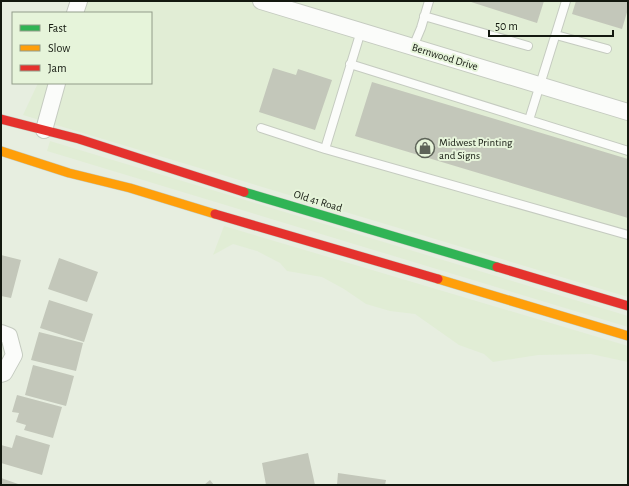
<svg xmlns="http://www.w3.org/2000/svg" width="629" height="486" viewBox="0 0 629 486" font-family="'Alegreya Sans',sans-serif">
  <rect width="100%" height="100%" fill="#e7eee0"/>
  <path fill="#e1edd5" d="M69,1H628V297L23,115L38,83H151V13H70Z
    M50,141L628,316V327L47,151Z
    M224,226L628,346V362L591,354L538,355L493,362L484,354L459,345L415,314L390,311L366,304L344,289L322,277L287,271L280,263L257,251L233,244L213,255Z"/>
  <path fill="#c3c7ba" d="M468,1H544L537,23Z
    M576,1H628V9L622,29L572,14Z
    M273,68L296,75L298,69L332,80L315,130L259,112Z
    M372,82L628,159V218L355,136Z
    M1,255L21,260L11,298L1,296Z
    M59,258L98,272L87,302L48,289Z
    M49,300L93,314L84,342L40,328Z
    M39,332L83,343L76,371L31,360Z
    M33,365L74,376L66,406L25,395Z
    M17,395L62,407L53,438L24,430L26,425L16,422L19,413L12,412Z
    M16,435L50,445L42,475L1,463V445L12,448Z
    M308,453L315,485H266L262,463Z
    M338,473L386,480L385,485H337Z
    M1,478L21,485H1Z
    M210,480L214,485H204Z"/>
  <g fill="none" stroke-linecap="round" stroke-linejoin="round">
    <g stroke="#c5cbc0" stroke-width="10">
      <path id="lane" d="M424,16L528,46
        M556,35L607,49
        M413,47L421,28L429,1
        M350,64L628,151
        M529,120L566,1
        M261,128L325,149L361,31
        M325,149L628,235"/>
    </g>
    <g stroke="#c5cbc0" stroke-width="18">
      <path id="street" d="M261,1L628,112
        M75,13L79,1
        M44,130L57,83
        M1,333L9,336L14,355L4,373L1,374"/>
    </g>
    <g stroke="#c5cbc0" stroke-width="10">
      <path id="fast" d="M244,192L497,267"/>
    </g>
    <g stroke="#c5cbc0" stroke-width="10">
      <path id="slow" d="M1,151L69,173L130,188L215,214
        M438,279L628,336"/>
    </g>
    <g stroke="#c5cbc0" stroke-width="10">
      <path id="jam" d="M1,119L79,139L244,192
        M215,214L438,279
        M497,267L628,306"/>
    </g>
    <use href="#lane" stroke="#fbfcfa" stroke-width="8"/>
    <use href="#street" stroke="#fbfcfa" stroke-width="16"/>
    <use href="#fast" stroke="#30b455" stroke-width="9"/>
    <use href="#slow" stroke="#ff9f0a" stroke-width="9"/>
    <use href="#jam" stroke="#e5322d" stroke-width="9"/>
  </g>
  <defs>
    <g id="shop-ring" transform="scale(1)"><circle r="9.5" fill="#e6f4da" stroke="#5d6358" stroke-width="1.5"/><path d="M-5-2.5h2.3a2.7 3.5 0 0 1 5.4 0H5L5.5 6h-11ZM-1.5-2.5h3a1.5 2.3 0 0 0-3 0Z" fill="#5d6358"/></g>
  </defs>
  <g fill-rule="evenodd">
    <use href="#shop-ring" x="425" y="148"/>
  </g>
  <g text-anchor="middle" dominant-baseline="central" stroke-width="4" stroke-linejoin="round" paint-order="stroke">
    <g font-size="11" fill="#13180f" stroke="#e6f4da">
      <text transform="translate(445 57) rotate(17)">Bernwood Drive</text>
      <text transform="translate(318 201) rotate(17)">Old 41 Road</text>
    </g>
    <g font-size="11" fill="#13180f" stroke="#e6f4da" text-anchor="start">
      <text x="439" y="142">Midwest Printing<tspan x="439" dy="13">and Signs</tspan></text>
    </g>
  </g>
  <rect width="629" height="486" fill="none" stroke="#13180f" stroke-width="4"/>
  <rect x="12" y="12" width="140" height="72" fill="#e6f4da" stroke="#929c89"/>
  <rect x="20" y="25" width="20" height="6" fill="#30b455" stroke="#929c89"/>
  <text x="48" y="32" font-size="12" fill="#13180f">Fast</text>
  <rect x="20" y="45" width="20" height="6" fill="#ff9f0a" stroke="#929c89"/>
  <text x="48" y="52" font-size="12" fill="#13180f">Slow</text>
  <rect x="20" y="65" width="20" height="6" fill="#e5322d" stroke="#929c89"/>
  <text x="48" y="72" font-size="12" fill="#13180f">Jam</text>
  <path d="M489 30v6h124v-6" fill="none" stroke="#13180f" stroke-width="2"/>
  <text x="495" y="30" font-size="12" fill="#13180f" stroke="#e6f4da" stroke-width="3" paint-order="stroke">50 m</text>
</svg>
